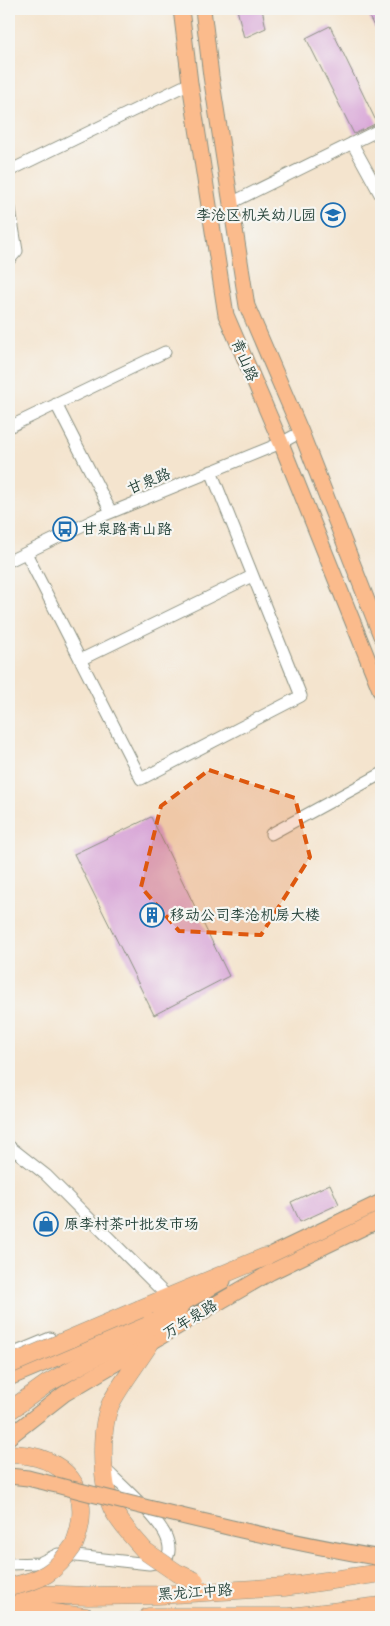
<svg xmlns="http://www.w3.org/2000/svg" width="390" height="1626" viewBox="0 0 390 1626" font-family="Sriracha,'LXGW WenKai TC',sans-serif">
  <rect width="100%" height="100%" fill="#f6f6f2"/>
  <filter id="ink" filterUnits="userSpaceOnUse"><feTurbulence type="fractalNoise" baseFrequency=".02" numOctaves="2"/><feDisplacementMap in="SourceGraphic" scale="10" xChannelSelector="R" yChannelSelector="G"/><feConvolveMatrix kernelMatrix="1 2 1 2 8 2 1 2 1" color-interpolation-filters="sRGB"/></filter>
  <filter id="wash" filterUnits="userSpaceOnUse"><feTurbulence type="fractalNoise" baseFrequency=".0096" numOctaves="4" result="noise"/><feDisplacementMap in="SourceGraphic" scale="20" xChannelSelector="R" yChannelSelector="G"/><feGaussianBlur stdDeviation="1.12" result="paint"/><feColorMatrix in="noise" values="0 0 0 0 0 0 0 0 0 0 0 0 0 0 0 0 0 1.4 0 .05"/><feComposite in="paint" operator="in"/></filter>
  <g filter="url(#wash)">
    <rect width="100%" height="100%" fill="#f4e4ce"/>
    <g id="blocks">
      <path fill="#d8a5d7" d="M237,9H262L266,28L244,38Z
        M365,9H381V40Z
        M330,26L377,123L354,134L306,38Z
        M151,817L229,976L154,1015L74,854Z
        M330,1184L339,1204L300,1222L291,1202Z"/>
    </g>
  </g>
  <g filter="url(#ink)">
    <use href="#blocks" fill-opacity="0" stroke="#8a9081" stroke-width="1"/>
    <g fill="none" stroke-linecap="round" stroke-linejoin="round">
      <g stroke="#8a9081" stroke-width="13">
        <path id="minor" d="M352,143L381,196
          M9,171L190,83
          M9,203L17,251L9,260
          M231,203L381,129
          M56,404L111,512
          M9,427L165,352
          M26,553L141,779L301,696L211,471
          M9,561L100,517L281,443L301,432
          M80,660L252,576
          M271,834L381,774
          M9,1146L46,1175L168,1297
          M9,1355L50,1338
          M9,1564L39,1563L58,1554L149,1564L165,1561C169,1556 170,1549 168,1542C164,1522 120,1484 104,1468"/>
      </g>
      <g stroke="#8a9081" stroke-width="17">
        <path id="major" d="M181,9L190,83L226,315L281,443L381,692
          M203,9L211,76L247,306L301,432L381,636
          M256,1262L381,1202
          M169,1311L223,1281
          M9,1378L148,1320
          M9,1437L64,1394L209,1308L271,1272L381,1219"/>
      </g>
      <g stroke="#8a9081" stroke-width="19">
        <path id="highway" d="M140,1309L265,1257
          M9,1411L48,1383L149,1327L179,1307
          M9,1454C65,1454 96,1490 74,1545
          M145,1551C133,1537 120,1524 112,1508C101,1483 99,1426 112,1401C123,1381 138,1362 150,1343
          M9,1593L88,1596L158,1595L284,1587L381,1573
          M9,1608L86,1617
          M148,1617H290L381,1606"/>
      </g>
      <use href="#minor" stroke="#fff" stroke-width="11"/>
      <use href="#major" stroke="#fbbb8c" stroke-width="15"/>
      <use href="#highway" stroke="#fbbb8c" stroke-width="18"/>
      <g stroke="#8a9081" stroke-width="17" stroke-linecap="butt">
        <path id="major-bridge" d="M9,1476L28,1478C145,1507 262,1538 381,1558"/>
      </g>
      <g stroke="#8a9081" stroke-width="19" stroke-linecap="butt">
        <path id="highway-bridge" d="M9,1365L140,1309
          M145,1551L177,1573L195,1581
          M9,1587C42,1580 55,1573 74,1545"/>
      </g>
      <use href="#major-bridge" stroke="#fbbb8c" stroke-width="15"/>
      <use href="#highway-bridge" stroke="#fbbb8c" stroke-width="18"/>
    </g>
  </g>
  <path fill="#de580e" fill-opacity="0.2" stroke="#de580e" stroke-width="4" stroke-dasharray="10 6" stroke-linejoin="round" d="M209,770L295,798L310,857L261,935L179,931L141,887L161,806Z"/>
  <defs>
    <g id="school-ring" transform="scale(1.25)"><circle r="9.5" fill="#f6f6f2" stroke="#1f6fb2" stroke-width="1.5"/><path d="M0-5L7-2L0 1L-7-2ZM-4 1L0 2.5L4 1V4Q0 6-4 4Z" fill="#1f6fb2"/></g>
    <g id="bus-ring" transform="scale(1.25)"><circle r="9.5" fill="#f6f6f2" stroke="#1f6fb2" stroke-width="1.5"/><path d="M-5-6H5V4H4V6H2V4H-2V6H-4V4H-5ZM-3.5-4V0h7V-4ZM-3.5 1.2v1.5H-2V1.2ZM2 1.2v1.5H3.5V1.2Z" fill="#1f6fb2"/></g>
    <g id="building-ring" transform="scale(1.25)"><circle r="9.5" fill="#f6f6f2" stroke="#1f6fb2" stroke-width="1.5"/><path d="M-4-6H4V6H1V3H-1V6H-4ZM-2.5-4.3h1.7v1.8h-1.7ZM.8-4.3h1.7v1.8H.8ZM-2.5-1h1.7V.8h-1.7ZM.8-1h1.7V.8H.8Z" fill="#1f6fb2"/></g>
    <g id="shop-ring" transform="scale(1.25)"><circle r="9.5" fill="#f6f6f2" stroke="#1f6fb2" stroke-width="1.5"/><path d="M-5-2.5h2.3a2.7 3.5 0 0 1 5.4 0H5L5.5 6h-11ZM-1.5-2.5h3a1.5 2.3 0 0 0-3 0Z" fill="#1f6fb2"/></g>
  </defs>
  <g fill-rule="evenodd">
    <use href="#school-ring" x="333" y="215"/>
    <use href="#bus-ring" x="65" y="529"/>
    <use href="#building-ring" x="152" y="915"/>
    <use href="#shop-ring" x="46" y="1224"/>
  </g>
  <g text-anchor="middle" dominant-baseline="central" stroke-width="4.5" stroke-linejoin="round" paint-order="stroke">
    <g font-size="15" fill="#1f3d34" stroke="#f6f6f2" text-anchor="start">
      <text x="316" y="215" text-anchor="end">李沧区机关幼儿园</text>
      <text x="82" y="529">甘泉路青山路</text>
      <text x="170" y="915">移动公司李沧机房大楼</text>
      <text x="64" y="1224">原李村茶叶批发市场</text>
    </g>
    <g font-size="15" fill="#1f3d34" stroke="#f6f6f2">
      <text transform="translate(245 360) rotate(67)">青山路</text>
      <text transform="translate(149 481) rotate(-22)">甘泉路</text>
      <text transform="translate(190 1319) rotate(-31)">万年泉路</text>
      <text transform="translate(195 1592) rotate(-4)">黑龙江中路</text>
    </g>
  </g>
  <rect width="390" height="1626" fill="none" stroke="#f6f6f2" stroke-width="30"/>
</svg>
